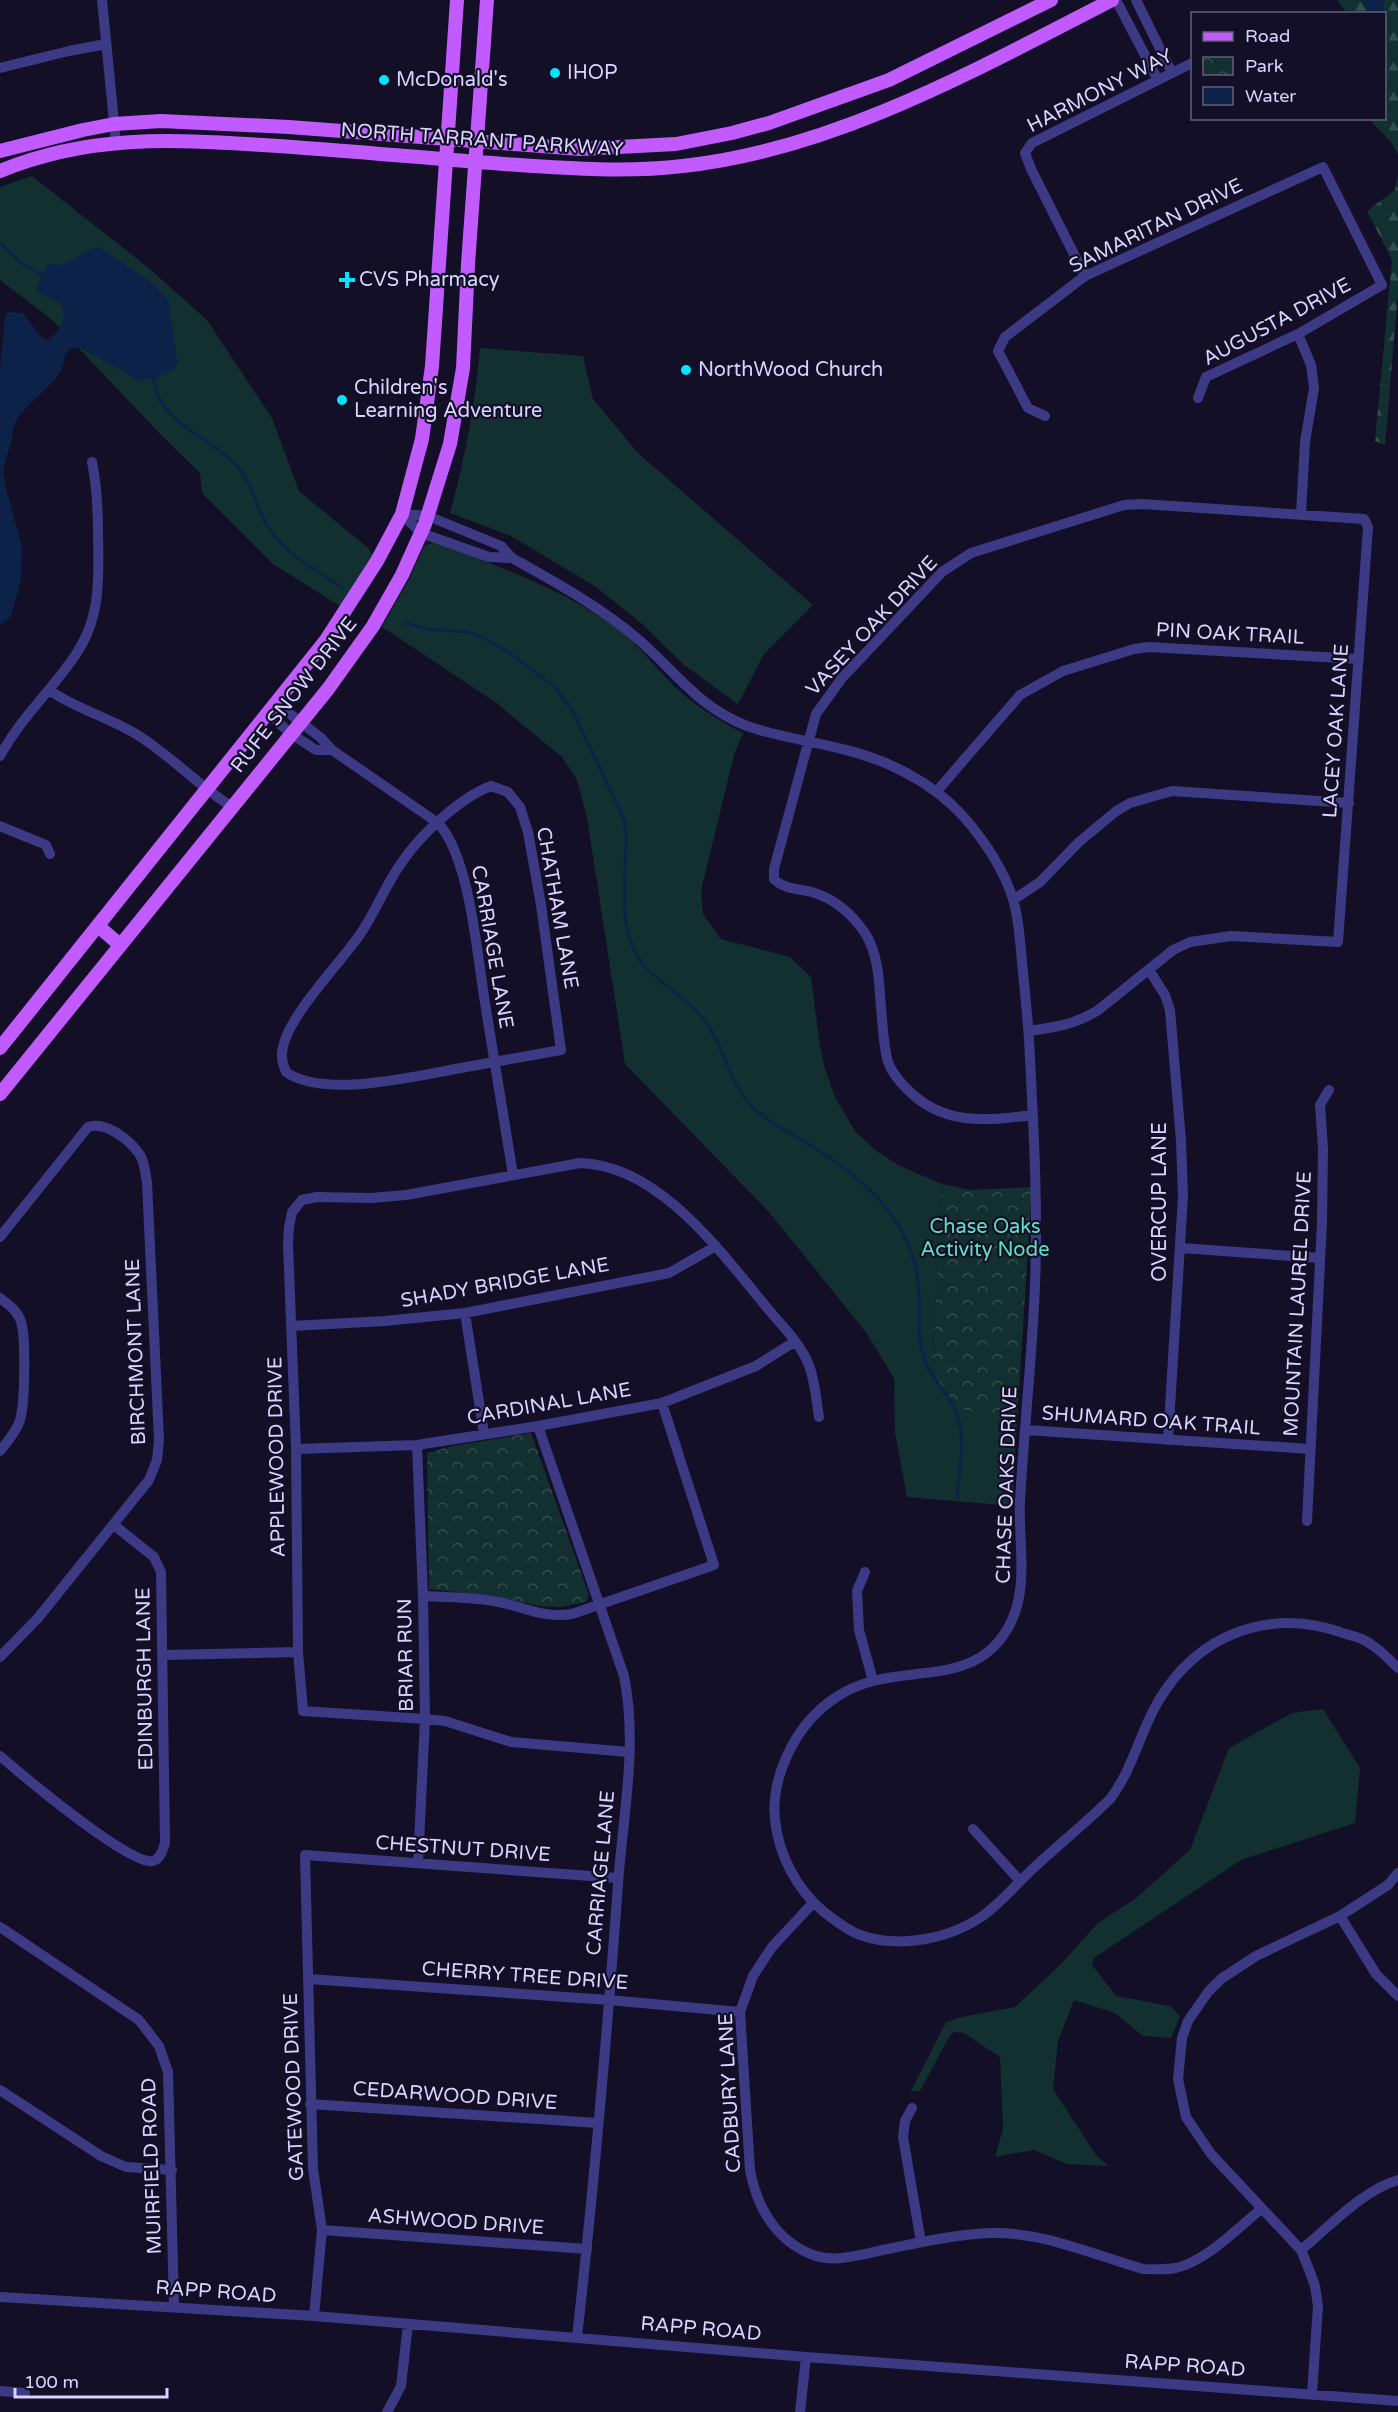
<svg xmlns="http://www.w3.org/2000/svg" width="1398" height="2412" viewBox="0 0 1398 2412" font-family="'Varela Round',sans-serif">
  <defs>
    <pattern id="forest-firs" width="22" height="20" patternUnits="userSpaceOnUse" patternTransform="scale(1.5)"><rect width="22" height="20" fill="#12302f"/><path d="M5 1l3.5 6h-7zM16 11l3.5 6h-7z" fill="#344d4e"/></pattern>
    <pattern id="park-crowns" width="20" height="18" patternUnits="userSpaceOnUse" patternTransform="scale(1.5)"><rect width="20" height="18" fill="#12302f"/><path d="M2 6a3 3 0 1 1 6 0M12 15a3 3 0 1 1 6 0" fill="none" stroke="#344d4e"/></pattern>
  </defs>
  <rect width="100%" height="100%" fill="#130f26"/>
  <path fill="#12302f" d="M32,176L150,269L207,320L272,418L299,491L368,548L373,555L343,608L273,564L202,493L200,473L161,435L51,319L0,280V187Z
    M480,348L583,356L593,399L638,453L813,605L764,654L738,704L684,665L641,623L596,587L511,536L450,513C465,458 475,404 480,348Z
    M435,542C496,565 564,590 617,628C638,644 653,665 672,684C693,705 717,719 743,733L734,755L701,891L703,914L721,939L790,957L811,977L820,1047L825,1069L835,1097L855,1131L874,1149L898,1165L942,1184L932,1371L941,1383L1001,1416L1017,1421L1012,1506L907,1497L895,1433L894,1378L865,1331L768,1211L625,1064L587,818L577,780L562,757L495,702L382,627L409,579L424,546Z
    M1323,1709L1360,1768L1355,1823L1241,1860L1094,1958L1092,1965L1116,1996L1170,2006L1180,2016L1171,2038L1143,2036L1115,2013L1074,2000L1058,2041L1053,2089L1096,2155L1108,2166L1067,2164L1034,2150L995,2157L1003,2129L1000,2057L964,2033L954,2032L950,2035L920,2091H911L946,2022L962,2017L1015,2007L1060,1965L1098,1923L1135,1899L1190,1850L1229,1748L1292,1713Z"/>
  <path fill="url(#forest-firs)" d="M1337,0H1398V154L1391,142L1369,119L1384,118V14L1347,13Z
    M1398,174V293L1385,445L1375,441L1392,260L1367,211L1395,190Z"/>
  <path fill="url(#park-crowns)" d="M942,1184L970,1190L1032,1187L1017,1421L957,1408L932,1371Z
    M531,1433L589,1595L586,1602L561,1607L538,1606L501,1597L429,1589L427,1453L452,1446Z"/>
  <path fill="#0c2248" d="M1361,0H1384L1387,79L1384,78V14L1370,13Z
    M99,247L150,281L168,299L178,365C169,375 151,380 137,381L125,372L78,347L71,348L64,356C69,384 4,409 13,441L11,442L3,470L6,488L22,547L21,579L11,617L0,625V369L5,317L8,312L23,313L42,338L49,340C60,328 69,321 61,304L38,292L36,288L48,264L63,265L89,250Z"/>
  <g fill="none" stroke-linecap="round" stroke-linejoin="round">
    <path stroke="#0c2248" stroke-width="3" d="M0,243L21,263L46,278
      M152,376C155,384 156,392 159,398C176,430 212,439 235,464C251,480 254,500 264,520C281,552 314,569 343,588
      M406,623L427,629L468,632L482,637L514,656L556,688L572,710L624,819L626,833C627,877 613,938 650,972C670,990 694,1004 709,1027C727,1055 732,1091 759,1113C779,1129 803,1139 824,1154C850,1171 880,1196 896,1222C910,1243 919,1270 919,1295C920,1316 917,1337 924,1358C930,1376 943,1389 952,1404C969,1432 959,1467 957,1498"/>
    <path stroke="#3d3a85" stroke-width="10" d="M102,0L116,142
      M1116,0L1158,80
      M1136,0L1172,73
      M0,68L69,51L106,44
      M1085,276L1031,169L1025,153L1032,143L1192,63
      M1298,334L1311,365L1314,388L1305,442L1301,514
      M1045,416L1028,408L998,351L1005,337L1085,276L1323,167L1382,285L1298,334L1206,377L1198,398
      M402,514L428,516L501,546L512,558C555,582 601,607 639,640C677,673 698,707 747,726C778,737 811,741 842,749C886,759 932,782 963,816C984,840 1003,868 1013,899C1019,919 1020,941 1022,962C1025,995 1029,1027 1030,1059C1034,1135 1038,1210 1035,1286C1032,1358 1024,1429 1020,1501C1018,1543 1030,1590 1008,1628C978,1681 922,1668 873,1681C841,1689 814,1710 797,1737C782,1762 772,1790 775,1819C778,1854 797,1890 824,1912C836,1921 846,1930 860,1935C900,1949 950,1939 984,1915C1004,1900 1020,1880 1039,1863C1063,1841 1088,1821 1111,1798C1134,1766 1140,1732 1159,1700C1199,1634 1268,1608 1340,1632C1347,1635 1355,1636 1362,1639C1376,1646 1387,1657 1398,1668
      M402,514L421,533L489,557L512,558
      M49,690C76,709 108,717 136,734C170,755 198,785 232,807
      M276,703L321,738L332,750L438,823C470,857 477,955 485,1003C494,1060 504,1117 513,1175
      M268,713L290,733L316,750H332
      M0,756C20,719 50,692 74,657C101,619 99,579 98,535C98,510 97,486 92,462
      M491,786L508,792L520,807L528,832L541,905L561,1050C528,1056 495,1062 461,1068C417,1076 324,1099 286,1072C284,1066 281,1061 282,1054C283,1020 341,963 361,933C376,911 386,884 402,862C420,835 461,797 491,786Z
      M937,791L1020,695L1063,671L1134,649L1149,647L1359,659
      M0,826L46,845L50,854
      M1013,900L1040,882L1079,842L1115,812L1130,803L1172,791L1349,803
      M1149,970L1165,995L1170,1010L1181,1141L1183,1196L1168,1440
      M1029,1031C1056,1027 1073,1025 1097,1011L1173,950L1190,942L1231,936L1338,942L1368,527L1364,519L1142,504L1124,505L971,553L942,572L842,678L816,714L774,869V879C783,889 800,889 812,892C835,899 852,914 865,933C879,955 879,983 881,1008C883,1026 883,1045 888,1062C892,1073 898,1080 906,1088C942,1126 985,1121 1033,1115
      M0,1237L88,1127C106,1121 130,1140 140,1155C145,1163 145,1173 147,1182L159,1440L157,1460L149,1480L38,1618L0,1657
      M1181,1248L1320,1258
      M0,1298C8,1304 18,1311 21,1322C26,1338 25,1404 20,1420C17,1431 7,1442 0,1451
      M465,1313L484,1434
      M292,1326L385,1321L465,1313L669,1273L716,1246
      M538,1426L624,1676C638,1745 623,1815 618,1884C607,2035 594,2186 577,2337
      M1026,1430L1310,1449
      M417,1445L423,1596L425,1719L418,1863
      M296,1449L417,1445L538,1426L662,1403L756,1366L794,1342
      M1307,1521L1322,1222L1323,1148L1320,1105L1329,1090
      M865,1572L857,1591L859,1630L873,1681
      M423,1596C448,1597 474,1597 499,1602C528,1608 541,1618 572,1614L714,1565L662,1403
      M163,1655L298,1652
      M629,1752L511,1742L445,1721L425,1719L303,1711L298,1652L296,1449L288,1244L289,1227L292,1212L302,1200L317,1197L371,1198L406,1195L580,1163C658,1165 719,1250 764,1304C778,1322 799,1341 808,1363C815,1379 816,1399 819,1417
      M0,1756C21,1774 131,1867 153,1861C161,1859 163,1849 165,1843L161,1572L154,1557L114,1525
      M973,1829L1020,1881
      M813,1903L772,1947L753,1976L740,2012L750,2170C757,2208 777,2243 816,2256C838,2263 866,2253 888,2249C922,2242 958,2234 992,2233C1044,2232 1094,2255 1143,2269C1154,2269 1165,2270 1176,2268C1206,2261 1238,2228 1261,2209
      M1340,1916L1376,1974L1398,1996
      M0,1927L139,2020L159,2046L168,2072L174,2307
      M308,1979L609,2000L740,2012
      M0,2090L101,2156L126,2167L172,2170
      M310,2104L598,2123
      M912,2108L905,2121L903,2137L921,2242
      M322,2230L587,2249
      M1301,2250C1328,2228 1364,2189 1398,2180
      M0,2297L314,2316L806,2357L1398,2401
      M314,2316L322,2230L313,2169L305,1855L618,1878
      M0,2391L25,2393
      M1312,2393L1318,2306L1315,2286L1310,2272L1301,2250L1211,2154L1186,2117L1178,2079L1182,2038L1188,2021L1208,1992L1221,1979L1256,1956L1340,1916L1388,1885L1398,1873
      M387,2412L401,2386L408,2324
      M800,2412L806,2357"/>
    <path stroke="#c25bff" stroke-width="14" d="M0,151L83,130L114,124L161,121L289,127L580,149L676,144L732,133L769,123L889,80L1051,0
      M0,171C88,135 169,139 262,145C343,150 423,158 504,164C563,168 624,173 683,166C834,150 979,68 1112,0
      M98,926L120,945
      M0,1048L326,640L377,561L402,514L422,439L432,366L457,0
      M0,1094L328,689L373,626L402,575L425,524L450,444L463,368L468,264L487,0"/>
  </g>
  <g fill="#00e5ff" stroke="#130f26" stroke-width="2">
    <circle cx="555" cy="73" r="6"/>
    <circle cx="384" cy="80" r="6"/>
    <path d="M344 271h6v6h6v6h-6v6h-6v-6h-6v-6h6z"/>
    <circle cx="686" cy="370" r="6"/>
    <circle cx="342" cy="400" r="6"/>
  </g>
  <g text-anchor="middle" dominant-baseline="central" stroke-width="4.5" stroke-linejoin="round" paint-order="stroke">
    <g font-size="20" fill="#d9d4ff" stroke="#130f26" text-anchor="start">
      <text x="567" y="73">IHOP</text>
      <text x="396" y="80">McDonald's</text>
      <text x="359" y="280">CVS Pharmacy</text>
      <text x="698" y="370">NorthWood Church</text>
      <text x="354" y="388">Children's<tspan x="354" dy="23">Learning Adventure</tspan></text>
    </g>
    <g font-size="20" fill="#d9d4ff" stroke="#130f26">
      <text transform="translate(1100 91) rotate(-27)">HARMONY WAY</text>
      <text transform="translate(482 140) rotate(4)">NORTH TARRANT PARKWAY</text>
      <text transform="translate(1156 226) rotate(-26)">SAMARITAN DRIVE</text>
      <text transform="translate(1277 322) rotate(-28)">AUGUSTA DRIVE</text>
      <text transform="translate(872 626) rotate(-47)">VASEY OAK DRIVE</text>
      <text transform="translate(1230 634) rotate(3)">PIN OAK TRAIL</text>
      <text transform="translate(294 695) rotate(-52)">RUFE SNOW DRIVE</text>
      <text transform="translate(1336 731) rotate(-86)">LACEY OAK LANE</text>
      <text transform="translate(557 908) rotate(80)">CHATHAM LANE</text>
      <text transform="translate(492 947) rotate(80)">CARRIAGE LANE</text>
      <text transform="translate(1160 1202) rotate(-90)">OVERCUP LANE</text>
      <text transform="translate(505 1283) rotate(-10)">SHADY BRIDGE LANE</text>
      <text transform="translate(1298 1304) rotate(-87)">MOUNTAIN LAUREL DRIVE</text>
      <text transform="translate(136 1352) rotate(-92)">BIRCHMONT LANE</text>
      <text transform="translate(549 1404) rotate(-10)">CARDINAL LANE</text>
      <text transform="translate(1151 1421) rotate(4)">SHUMARD OAK TRAIL</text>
      <text transform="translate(277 1457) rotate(-91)">APPLEWOOD DRIVE</text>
      <text transform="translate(1007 1485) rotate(-88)">CHASE OAKS DRIVE</text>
      <text transform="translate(406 1655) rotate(-91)">BRIAR RUN</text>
      <text transform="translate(145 1679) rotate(-91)">EDINBURGH LANE</text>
      <text transform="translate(463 1849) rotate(4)">CHESTNUT DRIVE</text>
      <text transform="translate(601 1873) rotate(-85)">CARRIAGE LANE</text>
      <text transform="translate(525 1976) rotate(4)">CHERRY TREE DRIVE</text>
      <text transform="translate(294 2087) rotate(-92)">GATEWOOD DRIVE</text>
      <text transform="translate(730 2093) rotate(-93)">CADBURY LANE</text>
      <text transform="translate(455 2096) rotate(4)">CEDARWOOD DRIVE</text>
      <text transform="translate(152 2166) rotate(-92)">MUIRFIELD ROAD</text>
      <text transform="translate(456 2222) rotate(4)">ASHWOOD DRIVE</text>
      <text transform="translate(216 2292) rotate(4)">RAPP ROAD</text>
      <text transform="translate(701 2329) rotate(5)">RAPP ROAD</text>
      <text transform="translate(1185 2366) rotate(4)">RAPP ROAD</text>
    </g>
    <g font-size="20" fill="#5fe0c0" stroke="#130f26">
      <text x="985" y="1227">Chase Oaks<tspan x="985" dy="23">Activity Node</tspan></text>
    </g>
  </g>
  <rect x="1191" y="12" width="195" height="108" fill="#130f26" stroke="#625e7d" stroke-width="1.5"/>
  <rect x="1203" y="32" width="30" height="9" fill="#c25bff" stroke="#625e7d" stroke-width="1.5"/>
  <text x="1245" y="42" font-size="18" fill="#d9d4ff">Road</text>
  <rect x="1203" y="57" width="30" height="18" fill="url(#park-crowns)" stroke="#625e7d" stroke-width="1.5"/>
  <text x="1245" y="72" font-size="18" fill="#d9d4ff">Park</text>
  <rect x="1203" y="87" width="30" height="18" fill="#0c2248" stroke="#625e7d" stroke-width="1.5"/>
  <text x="1245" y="102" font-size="18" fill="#d9d4ff">Water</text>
  <path d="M15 2388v9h152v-9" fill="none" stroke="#d9d4ff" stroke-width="3"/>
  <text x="24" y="2388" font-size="18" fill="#d9d4ff" stroke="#130f26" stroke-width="4.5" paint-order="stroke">100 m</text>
</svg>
